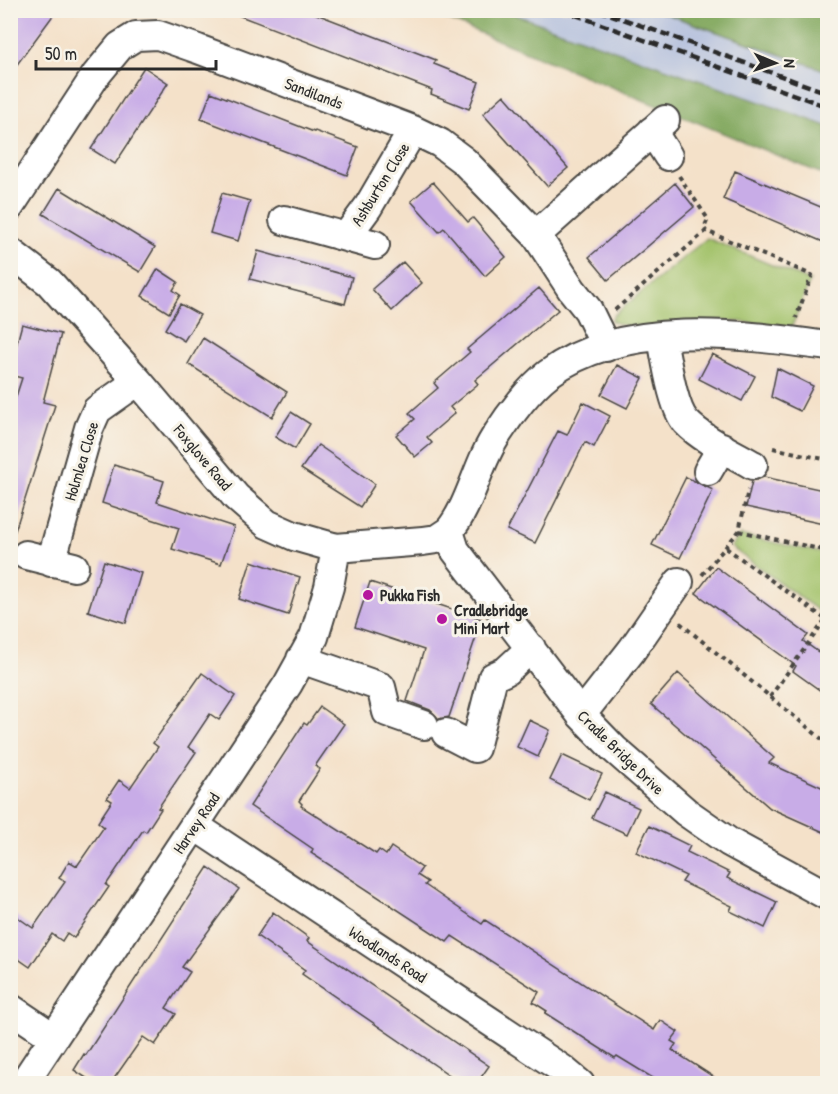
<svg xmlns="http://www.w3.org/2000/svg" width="838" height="1094" viewBox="0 0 838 1094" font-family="'Patrick Hand',sans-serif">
  <rect width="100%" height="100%" fill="#f7f3e8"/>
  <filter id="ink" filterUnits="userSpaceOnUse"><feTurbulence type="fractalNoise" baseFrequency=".0167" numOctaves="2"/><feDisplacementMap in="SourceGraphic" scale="12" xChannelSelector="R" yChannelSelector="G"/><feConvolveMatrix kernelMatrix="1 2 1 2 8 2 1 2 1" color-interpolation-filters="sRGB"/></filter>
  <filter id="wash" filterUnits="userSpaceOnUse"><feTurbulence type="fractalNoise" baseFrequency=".008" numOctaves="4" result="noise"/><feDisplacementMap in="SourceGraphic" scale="24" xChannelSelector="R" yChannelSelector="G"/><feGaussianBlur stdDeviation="1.35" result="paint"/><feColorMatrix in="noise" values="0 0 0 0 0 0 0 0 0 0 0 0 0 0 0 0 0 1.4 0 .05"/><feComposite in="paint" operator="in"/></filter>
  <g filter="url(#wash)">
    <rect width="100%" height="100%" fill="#f4e1c9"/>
    <path fill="#bac4de" d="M505,11H658L827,71V126Z"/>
    <path fill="#a3c26a" stroke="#67764a" stroke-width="1.5" d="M707,238L810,281L791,329C768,325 744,321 721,321C699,322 625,334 611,320L614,315Z
      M740,535L827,554V617L731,547Z"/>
    <path fill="#82a85e" stroke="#566a44" stroke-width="1.5" d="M427,11H505L827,126V176Z
      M658,11H827V71Z"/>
    <g id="blocks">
      <path fill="#c8ace7" d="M17,10H57L10,74V19Z
        M231,10H306L436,60L434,64L479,82L469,109L431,94L432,90L230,12Z
        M144,67L168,83L115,164L91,149Z
        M211,92L314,132L315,131L358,147L347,175L201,119Z
        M504,95L568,168L547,186L483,114Z
        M735,171L828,210V244L723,199Z
        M433,182L468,222L473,218L506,257L485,276L444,228L439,232L411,201Z
        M675,183L694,207L608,280L589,257Z
        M59,188L155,247L140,272L43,214Z
        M222,193L250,201L238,241L210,233Z
        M258,251L352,277L345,304L250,279Z
        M403,262L422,283L392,311L372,289Z
        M158,269L178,282L173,290L180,295L169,313L142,296Z
        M539,288L558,310L475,380L478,384L450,407L455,413L427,437L432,443L415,457L396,435L415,419L409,413L438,388L434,383L470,352L467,349Z
        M180,304L200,315L184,341L165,329Z
        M22,324L61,334L43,402L55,405L15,531L10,530V415L22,378L10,375V369Z
        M203,338L287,392L272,417L188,364Z
        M712,354L755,376L742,401L699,379Z
        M617,365L643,378L627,408L601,395Z
        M777,368L813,386L800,411L771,397Z
        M583,402L610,416L594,447L585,442L535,543L507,530L558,431L567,435Z
        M291,412L310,424L295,449L275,437Z
        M318,445L375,484L360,507L301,469Z
        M114,465L164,481L157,502L234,527L221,564L172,549L179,528L102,503Z
        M686,477L713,490L680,558L652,545Z
        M764,477L828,491V525L746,507L752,481Z
        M104,561L141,573L126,623L88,611Z
        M251,561L300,577L288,615L239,599Z
        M716,567L808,635L803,641L828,659V696L793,671L796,666L696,593Z
        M370,582L482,619L449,717L439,719L430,710L407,701L424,650L355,627Z
        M202,673L235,696L219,720L210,714L188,747L196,752L158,808L161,809L146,832L143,830L106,885L109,887L74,938L67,933L62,941L52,934L30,967L10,953V912L33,928L65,882L59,878L69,861L77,866L104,827L98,822L112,801L107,798L119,780L130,788L158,747L153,743Z
        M678,673L774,758L769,763L828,790V834L770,808L651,704Z
        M320,707L344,724L315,766L320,769L299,801L302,804L301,806L376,854L379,850L386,855L391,847L422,868L417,875L428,882L425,885L482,924L485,920L654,1030L660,1020L678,1032L671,1041L676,1044L672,1050L723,1083H661L617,1056L615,1058L545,1013L547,1011L533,1002L539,992L452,936L447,942L311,853L313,849L250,806L304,723L307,725Z
        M529,720L550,730L538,757L517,747Z
        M562,755L602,774L589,800L550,780Z
        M605,792L639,808L627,834L592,818Z
        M649,826L690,846L687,852L730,873L727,878L777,902L765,928L730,911L732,906L682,882L686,876L636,852Z
        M208,867L239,889L182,967L190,972L166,1008L176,1014L155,1045L143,1037L111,1083H94L74,1070L84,1054L86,1055Z
        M273,912L309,938L307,941L489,1066L477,1083H461L302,974L305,970L257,936Z"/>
    </g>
  </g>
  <g filter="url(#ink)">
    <use href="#blocks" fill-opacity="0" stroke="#494643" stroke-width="1.5"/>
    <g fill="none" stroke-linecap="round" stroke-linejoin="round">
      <g stroke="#494643" stroke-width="32">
        <path id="minor" d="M652,131L668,156
          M10,206L96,75L120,46L136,36L158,35L198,49L413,130L440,143L464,161L536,235L572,290L588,310L606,347
          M284,220L375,245
          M536,235L665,120
          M346,237L368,207L413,130
          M10,252L49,282L138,381L236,497L267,524L294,536L336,548L423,541L437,539L449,531
          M662,336C665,355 673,408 686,422C702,439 732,453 753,465
          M828,346C741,334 623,318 548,374C530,388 510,414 498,433C477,463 472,503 449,531L455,550L581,715L614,749L686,812L729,842L828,896
          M708,471L722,447
          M26,555L74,567
          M51,562L89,428L97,410L138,381
          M301,659L381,687L387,712L424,725
          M581,715L632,650L679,582
          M446,733L475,748L493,677L506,671L531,648
          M195,826L562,1069L580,1084
          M10,1008L53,1037
          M23,1084L288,684L314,637L329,587L336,548"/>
      </g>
      <path stroke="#494643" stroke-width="4" stroke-dasharray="4.5 4.5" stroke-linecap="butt" d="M679,176L708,219L704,228L706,231
        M615,310L706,231L812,275L796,318
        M773,448L828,460
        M739,531L828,551
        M726,548L828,621
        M702,575L739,531L748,490
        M680,623L828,744
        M770,697L825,620"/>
      <use href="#minor" stroke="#fff" stroke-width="28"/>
      <path stroke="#2b2b2b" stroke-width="4.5" stroke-dasharray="9 4.5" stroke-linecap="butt" d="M562,10L828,107
        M598,10L828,93"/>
    </g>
  </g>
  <g fill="#b5179e" stroke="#f7f3e8" stroke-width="2">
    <circle cx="368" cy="595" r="6"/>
    <circle cx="442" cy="619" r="6"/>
  </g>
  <g text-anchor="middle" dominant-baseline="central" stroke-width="6" stroke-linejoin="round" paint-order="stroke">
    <g font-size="16" fill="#2b2b2b" stroke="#f7f3e8">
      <text transform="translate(314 93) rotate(21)">Sandilands</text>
      <text transform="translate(380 184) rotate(-58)">Ashburton Close</text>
      <text transform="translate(203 457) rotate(50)">Foxglove Road</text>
      <text transform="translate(81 461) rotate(-73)">Holmlea Close</text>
      <text transform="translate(621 752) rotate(44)">Cradle Bridge Drive</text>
      <text transform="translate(196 823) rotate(-56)">Harvey Road</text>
      <text transform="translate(388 954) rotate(33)">Woodlands Road</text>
    </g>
    <g font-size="16" font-weight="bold" fill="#2b2b2b" stroke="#f7f3e8" text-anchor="start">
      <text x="380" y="595">Pukka Fish</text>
      <text x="454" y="610">Cradlebridge<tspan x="454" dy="18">Mini Mart</tspan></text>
    </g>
  </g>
  <rect width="838" height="1094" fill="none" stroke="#f7f3e8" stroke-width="36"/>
  <g transform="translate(775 63) rotate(92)" stroke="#f7f3e8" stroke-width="4.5" paint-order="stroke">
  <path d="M0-4.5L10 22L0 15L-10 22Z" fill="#2b2b2b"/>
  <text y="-9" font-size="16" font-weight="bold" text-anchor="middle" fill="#2b2b2b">N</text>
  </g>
  <path d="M36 60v9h180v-9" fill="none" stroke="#2b2b2b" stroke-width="3"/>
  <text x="45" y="60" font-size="18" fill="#2b2b2b" stroke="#f7f3e8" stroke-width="4.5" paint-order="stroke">50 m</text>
</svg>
